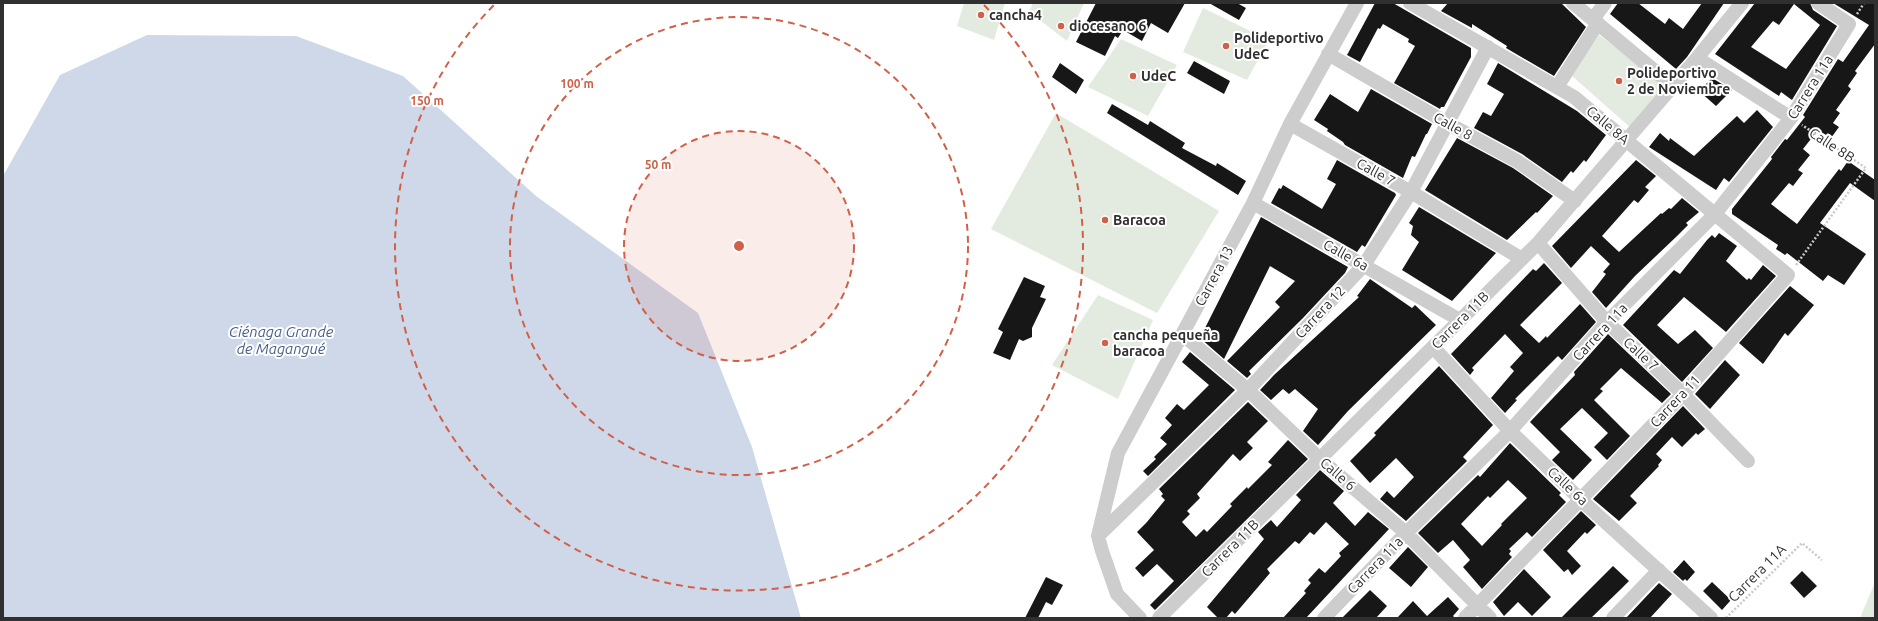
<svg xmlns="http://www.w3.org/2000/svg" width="1878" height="621" viewBox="0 0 1878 621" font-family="Ubuntu,sans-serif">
  <rect width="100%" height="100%" fill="#fff"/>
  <path fill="#e3ebe0" d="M964,3H1005L994,40L957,26Z
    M1033,3H1084L1067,41L1029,12Z
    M1203,8L1269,40L1247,80L1183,52Z
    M1599,35L1669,87L1632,129L1571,75Z
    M1121,39L1177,65L1148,116L1088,87Z
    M1056,113L1219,211L1157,313L991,229Z
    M1098,295L1153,320L1118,399L1052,365Z
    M1875,582V618H1860Z"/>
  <path fill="#cfd8e9" d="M147,35L296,36L403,76L536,196L698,313L752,447L801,618H3V176L60,75Z"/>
  <path fill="#171717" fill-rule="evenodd" d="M1096,3H1185L1168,33L1151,23L1142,41L1123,30L1118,38L1115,36L1105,56L1076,42Z
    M1209,3H1237L1246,8L1239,20Z
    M1375,3H1393L1471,48V57L1444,107H1441L1440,109L1394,83L1415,46L1408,42L1409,39L1383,24L1380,29L1378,28L1360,62L1347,55Z
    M1448,3H1561L1586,27L1554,76L1506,48L1507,46L1472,24V28L1441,11Z
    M1618,3H1638L1665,24L1669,18L1683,29L1702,3H1724L1687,57L1676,69L1610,14Z
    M1755,3H1810L1813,10L1837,26L1792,100L1781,92L1779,96L1715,54ZM1794,4L1820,25L1786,69L1751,47L1773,21L1779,25Z
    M1833,3H1875V44L1855,71L1857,73L1848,86L1851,89L1836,110L1840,113L1833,123L1839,127L1831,138L1818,130L1803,149L1810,155L1798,170L1803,173L1793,186L1789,183L1771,204L1797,224L1839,169L1841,171L1848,161L1875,180V201L1850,183L1820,223L1866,254L1844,285L1828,275L1823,281L1787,253L1785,255L1776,249L1778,245L1732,214V209L1772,159L1771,157L1785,139L1787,140L1805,117L1803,115L1838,59L1843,62L1869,25Z
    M1194,61L1230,81L1224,94L1187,73Z
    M1060,63L1084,80L1076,94L1052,77Z
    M1498,63L1577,111L1606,135L1586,162L1584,160L1573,173L1571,171L1562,182L1522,154L1474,128L1483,112L1491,116L1504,94L1487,84Z
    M1712,78L1732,90L1716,106L1699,91Z
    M1371,89L1432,124L1427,134H1426L1415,157L1412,156L1403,178L1345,145L1343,142L1327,131L1328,129L1314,120L1330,94L1358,112Z
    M1112,104L1148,125L1150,121L1185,143L1182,148L1216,166L1217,163L1246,181L1238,195L1107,113Z
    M1757,110L1773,127L1729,182L1724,178L1716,190L1649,147L1660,133L1669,141L1670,138L1694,156L1737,116L1744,123Z
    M1457,138L1513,168L1553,196L1537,213L1536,212L1507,240L1425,190Z
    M1337,160L1395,193L1396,195L1365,247L1362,245L1357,252L1271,203L1279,188L1281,189L1283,185L1322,209L1336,184L1327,179Z
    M1636,160L1656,176L1645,187L1649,190L1638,203L1634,200L1602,236L1619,252L1661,213L1662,214L1669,208L1671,209L1682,198L1699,212L1686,223L1688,225L1676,237L1635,276L1606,308L1592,292L1606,274L1603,272L1610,264L1591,246L1571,268L1552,246Z
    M1419,207L1496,253L1452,301L1402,270L1419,242L1411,235L1413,226L1409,223Z
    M1261,217L1348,267L1345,273L1303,318L1249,371L1251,374L1247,378L1227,361L1280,307L1275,302L1295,281L1270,266L1224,359L1200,338Z
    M1719,233L1737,246L1726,261L1747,280L1749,278L1751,280L1763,265L1776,276L1726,332L1684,297L1657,325L1678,344L1695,330L1713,348L1682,382L1623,325L1674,270L1680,274L1707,240L1712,235L1715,238Z
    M1544,263L1562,283L1520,325L1539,343L1546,336L1547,338L1580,304L1596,322L1562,360L1558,356L1515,399L1517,400L1505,413L1491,398L1514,371L1510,367L1523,353L1505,334L1472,368L1474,370L1470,375L1451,354L1533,269L1536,271Z
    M1024,277L1045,286L1040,297L1046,299L1032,328V337L1023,341L1019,339L1010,360L993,353L1003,332L998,329Z
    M1370,279L1412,308L1415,305L1436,325L1348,411L1318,445L1303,431L1318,409L1295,389L1289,394L1283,389L1271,400L1260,390L1274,375L1359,297L1357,296Z
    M1790,286L1814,305L1788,336L1785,333L1763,364L1739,343Z
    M1608,334L1671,394L1662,403L1621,368L1600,389L1603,391L1594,400L1630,436L1607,460L1594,447L1608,433L1582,408L1560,429L1592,460L1573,480L1552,460L1560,452L1530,422L1575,375L1574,372Z
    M1190,352L1235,390L1148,476L1143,471L1156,459L1154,457L1167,444L1160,438L1172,425L1165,418L1177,404L1184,410L1209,385L1182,362Z
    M1725,360L1740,375L1710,409L1695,394Z
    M1439,366L1493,425L1463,457L1467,461L1406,521L1380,499L1387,491L1394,498L1414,477L1396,458L1370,483L1350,461L1376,435L1374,433L1379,428Z
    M1248,402L1268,421L1247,442L1253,448L1240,461L1233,454L1197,494L1200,498L1187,511L1190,514L1182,522L1196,537L1204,529L1207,532L1232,506L1230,504L1247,487L1248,489L1272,465L1268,462L1288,440L1308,459L1155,610L1150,605L1174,581L1157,564L1143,577L1135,568L1154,550L1137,532L1147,522L1165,500L1161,496L1163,494L1159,489Z
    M1683,406L1705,429L1698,435L1696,433L1682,447L1672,437L1656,454L1662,460L1658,465L1659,466L1630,496L1637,503L1619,521L1593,499Z
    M1510,443L1561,493L1559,495L1566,502L1532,537L1527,532L1509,549L1511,551L1509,554L1512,557L1482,589L1463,567L1470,560L1453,540L1438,553L1418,533L1478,475L1480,477ZM1508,480L1527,498L1501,524L1502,525L1482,546L1461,524L1488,496L1490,498Z
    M1320,470L1344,491L1333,503L1355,526L1368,512L1389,529L1306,618H1283L1306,593L1304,591L1311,583L1308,580L1319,568L1325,573L1341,556L1339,553L1349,544L1326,522L1314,535L1310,532L1299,544L1295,541L1267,569L1270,573L1235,614L1232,611L1226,618H1218L1207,607L1264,539L1258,532L1271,520L1277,527L1301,500L1296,495Z
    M1581,511L1596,525L1587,534L1585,532L1567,551L1581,566L1572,575L1568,569L1564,572L1543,550Z
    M1408,547L1428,567L1411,587L1389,568Z
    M1684,560L1695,572L1687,581L1685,579L1683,581L1673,572Z
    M1613,566L1629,581L1621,589L1591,618H1561Z
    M1524,569L1551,597L1532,616L1518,602L1504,616L1493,602Z
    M1802,571L1817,586L1804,598L1790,583Z
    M1046,577L1063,585L1052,605L1046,602L1038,618H1025Z
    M1712,582L1731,600L1722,610L1703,591Z
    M1659,583L1672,594L1650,618H1626Z
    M1370,590L1387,606L1376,618H1342Z
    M1448,597L1459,609L1453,616L1455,618H1397L1413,601L1427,616Z"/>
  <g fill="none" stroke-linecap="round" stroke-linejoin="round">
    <path stroke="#cacaca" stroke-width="2.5" stroke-dasharray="2 2" stroke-linecap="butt" d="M1857,14L1864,3
      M1796,265L1866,168L1802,125
      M1726,618L1802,543L1822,560"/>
    <path stroke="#cdcdcd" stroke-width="14" d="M1410,3L1574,97L1788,275L1683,394L1465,618
      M1573,3L1673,86
      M1593,19L1605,3
      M1328,54L1447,123L1517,161L1575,201
      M1697,58L1791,118
      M1557,87L1598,23
      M1290,124L1411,192L1522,259
      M1253,203L1460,320
      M1538,243L1607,322L1683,394L1748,461
      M1183,335L1248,390L1320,459L1406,533L1490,618
      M1433,347L1510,431L1580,499L1711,618
      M1098,536L1248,390L1364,265L1411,192L1488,47
      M1140,618L1117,594L1102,551L1098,536L1118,453L1253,203L1290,124L1357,3
      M1159,618L1538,243L1697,58L1742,3
      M1324,618L1406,533L1510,431L1607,322L1715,214L1791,118L1849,24L1818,3
      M1613,618L1659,570"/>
  </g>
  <circle cx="739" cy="246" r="115" fill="#d16048" fill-opacity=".12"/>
  <g fill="none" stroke="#d16048" stroke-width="2" stroke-dasharray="7 5">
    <circle cx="739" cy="246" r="115"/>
    <circle cx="739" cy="246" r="229"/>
    <path d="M984 5A344 344 0 1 1 494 5"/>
  </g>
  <g fill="#d16048" stroke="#fff" stroke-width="1.5">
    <circle cx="981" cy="15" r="4"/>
    <circle cx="1061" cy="26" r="4"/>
    <circle cx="1226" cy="46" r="4"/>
    <circle cx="1133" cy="76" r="4"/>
    <circle cx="1619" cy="81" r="4"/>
    <circle cx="1105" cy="220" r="4"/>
    <circle cx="1105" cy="343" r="4"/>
  </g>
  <g text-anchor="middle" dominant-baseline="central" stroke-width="4" stroke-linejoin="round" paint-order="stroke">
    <g font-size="14" font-weight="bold" fill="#303030" stroke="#fff" text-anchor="start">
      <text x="989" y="15">cancha4</text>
      <text x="1069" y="26">diocesano 6</text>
      <text x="1234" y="38">Polideportivo<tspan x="1234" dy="16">UdeC</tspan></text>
      <text x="1627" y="73">Polideportivo<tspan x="1627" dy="16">2 de Noviembre</tspan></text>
      <text x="1141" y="76">UdeC</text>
      <text x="1113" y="220">Baracoa</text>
      <text x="1113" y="335">cancha pequeña<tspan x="1113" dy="16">baracoa</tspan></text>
    </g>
    <g font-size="14" fill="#303030" stroke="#fff">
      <text transform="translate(1810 87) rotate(-58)">Carrera 11a</text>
      <text transform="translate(1608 125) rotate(40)">Calle 8A</text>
      <text transform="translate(1453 126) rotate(29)">Calle 8</text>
      <text transform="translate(1832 145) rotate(33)">Calle 8B</text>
      <text transform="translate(1376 172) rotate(29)">Calle 7</text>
      <text transform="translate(1346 255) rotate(29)">Calle 6a</text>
      <text transform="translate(1214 276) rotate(-62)">Carrera 13</text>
      <text transform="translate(1320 312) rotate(-47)">Carrera 12</text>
      <text transform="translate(1460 320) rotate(-45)">Carrera 11B</text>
      <text transform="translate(1600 332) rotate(-47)">Carrera 11a</text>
      <text transform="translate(1641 354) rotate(43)">Calle 7</text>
      <text transform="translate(1675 401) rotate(-47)">Carrera 11</text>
      <text transform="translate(1338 474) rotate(41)">Calle 6</text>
      <text transform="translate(1568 486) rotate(43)">Calle 6a</text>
      <text transform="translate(1230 548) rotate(-45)">Carrera 11B</text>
      <text transform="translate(1375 565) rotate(-46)">Carrera 11a</text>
      <text transform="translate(1757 573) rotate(-45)">Carrera 11A</text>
    </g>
    <g font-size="15" font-style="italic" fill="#475f89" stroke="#fff">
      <text x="281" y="331">Ciénaga Grande<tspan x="281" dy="17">de Magangué</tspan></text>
    </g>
  </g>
  <circle cx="739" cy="246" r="6" fill="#d16048" stroke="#fff" stroke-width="2"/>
  <g font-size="12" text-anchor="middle" font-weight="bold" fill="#d16048" stroke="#fff" stroke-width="4" stroke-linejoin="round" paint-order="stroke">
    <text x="577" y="88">100 m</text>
    <text x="427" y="105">150 m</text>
    <text x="658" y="169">50 m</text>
  </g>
  <rect width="1878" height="621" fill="none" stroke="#303030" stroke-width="8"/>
</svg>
